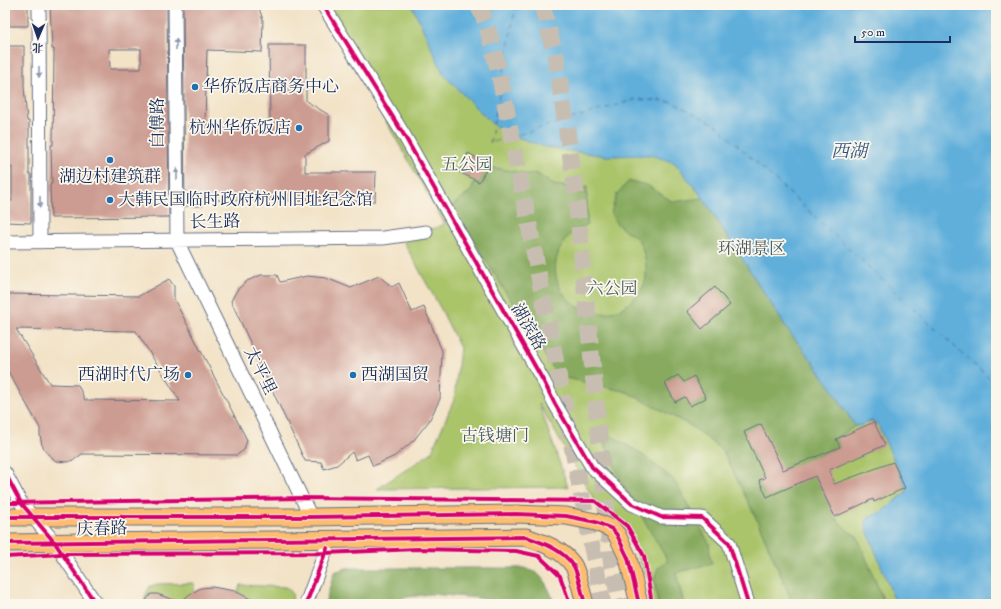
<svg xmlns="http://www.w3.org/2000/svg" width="1001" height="609" viewBox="0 0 1001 609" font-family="'IM FELL DW Pica','Noto Serif SC',serif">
  <rect width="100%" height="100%" fill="#fbf7ec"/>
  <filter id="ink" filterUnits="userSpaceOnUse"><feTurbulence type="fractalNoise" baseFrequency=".025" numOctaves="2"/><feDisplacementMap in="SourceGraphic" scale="8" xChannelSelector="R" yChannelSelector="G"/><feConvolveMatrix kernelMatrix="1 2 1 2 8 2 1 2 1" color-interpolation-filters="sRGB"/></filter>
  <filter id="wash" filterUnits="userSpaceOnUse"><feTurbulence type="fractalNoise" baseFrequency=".012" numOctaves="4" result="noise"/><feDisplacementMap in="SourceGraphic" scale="16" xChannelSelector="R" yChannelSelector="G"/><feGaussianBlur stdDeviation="0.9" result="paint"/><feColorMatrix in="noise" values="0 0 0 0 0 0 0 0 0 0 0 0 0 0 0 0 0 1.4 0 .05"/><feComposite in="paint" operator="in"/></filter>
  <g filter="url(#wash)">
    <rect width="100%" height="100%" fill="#f2e2c6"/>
    <path fill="#aac46a" stroke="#627a64" d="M319,5H996V604H652L649,581L622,522L595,501L539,404L568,487L377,489L431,453L454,400L460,348L442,311L403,241L445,224Z
      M194,583V599H236L240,585L285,587C293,591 293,595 292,604H145C143,598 147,592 150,586L158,584Z"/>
    <path fill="#87aa5e" stroke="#516c5e" d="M488,167L520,172L528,175L536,173L554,185L579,188L587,187V225C582,227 577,229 573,232C567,237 562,244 559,251C540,298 601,336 635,297C638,294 642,290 643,287C649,274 646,258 641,245C637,235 626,232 619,226C615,223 613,217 611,213L617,194L629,181L647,185L673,202L703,198L788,330L810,358L831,387L855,426L836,439L840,447L817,456L824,471L835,517L848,531L857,536L885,604H793L756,518L723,451L691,426L627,392L558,376L452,206L471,191L478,171Z
      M599,431L606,433L639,452L674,480L709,543L710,556L712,563L676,573L684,604H658L654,580L658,568L668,561L621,481Z
      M347,568H524C528,570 534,571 537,573C545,580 552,594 554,604H510L479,598L430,594L357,604H325L334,572Z"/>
    <path fill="#61afdb" stroke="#3e6f9c" d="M412,5H996V604H896L866,527V522L868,518L883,511L906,492L907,489L877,423L872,421L859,426H855L831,387L810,358L788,330L703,198L675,163L651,155L606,156L545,147L506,133L490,122L444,75Z"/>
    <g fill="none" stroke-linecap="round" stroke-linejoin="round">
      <path stroke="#305584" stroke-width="1" stroke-dasharray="5 4" stroke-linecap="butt" d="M516,5L490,143L637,99L672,102L715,124L996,385"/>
    </g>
    <g id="blocks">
      <path fill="#cc9b91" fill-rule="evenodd" d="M5,5H28V26H5Z
        M50,5H167L169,217L51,218L50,184H52L51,145H53L54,49H52ZM109,49H141V69H110Z
        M183,5H258L263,20L262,52L207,50L205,123L270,124L269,45H306V101L329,115V141L305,154V172H376L375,201L203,200V206H185Z
        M5,46H24V86L27,121H29V174H31V223L5,222V201H12V167H5Z
        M468,153L489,165L479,182L459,172Z
        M261,275H277L280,282L307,276L326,278L351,288L379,276L392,287L399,283L412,312L424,307L442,351L440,399L429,421L414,440L395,456L373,466L368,455L356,460L352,452L337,465L324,469L321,462L305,461L231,301L237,290L247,281Z
        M169,279L174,286V299L247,440L244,450L237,455L82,454L75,459L68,462L56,461L48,454L42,445L40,435V428L5,366V294L139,296ZM16,329L136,331L180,401L85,400L78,385L50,384Z
        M715,287L730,305L702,329L687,311Z
        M678,375L684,382L694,376L706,398L690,406L685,397L675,402L665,383Z
        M874,422L885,445L829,470L834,484L893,462L905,488L874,502L873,499L835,517L815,476L767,497L759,480L765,478L744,432L761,424L783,470L840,447L836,439Z
        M212,587L235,591L260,604H143L151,594H157L180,602L190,594L201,588Z"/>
    </g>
  </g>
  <g filter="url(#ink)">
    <use href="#blocks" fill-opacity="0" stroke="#666e82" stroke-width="1"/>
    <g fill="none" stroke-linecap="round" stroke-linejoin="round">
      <path stroke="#c7beb1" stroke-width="17" stroke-dasharray="17 8" stroke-linecap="butt" d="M478,5L486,22L499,72L603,604
        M542,5L556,58L575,185L611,560L620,604"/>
      <g stroke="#666e82" stroke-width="15">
        <path id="minor" d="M39,5L40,242
          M175,5L177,241L311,517
          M323,5L404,135L544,382L555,404L592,467L632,504L661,517L702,518L729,543L748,604
          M5,242L383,238L426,232
          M5,473L21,503L55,543L96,604
          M306,604L330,539"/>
      </g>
      <g stroke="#666e82" stroke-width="19">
        <path id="major" d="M5,517H311L516,514L566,516L596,522L612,529L617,535L628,558L639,604
          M5,543L526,537C543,543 562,549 573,565C577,570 583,597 585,604"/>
      </g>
      <use href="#minor" stroke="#fff" stroke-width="13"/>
      <use href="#major" stroke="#fcbd6f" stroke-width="17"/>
      <g stroke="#fbf7ec" stroke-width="6">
        <path id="cycleway" d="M323,5L404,135L544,382L555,404L592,467L632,504L661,517L702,518L729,543L748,604
          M5,473L21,503L55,543L96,604
          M5,503L302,498L595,501L627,526L644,556L652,604
          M5,517H311L516,514L566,516L596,522L612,529L617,535L628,558L639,604
          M5,543L526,537C543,543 562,549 573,565C577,570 583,597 585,604
          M5,557L63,554L325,553L417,549L516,551L539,556L560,576L570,604
          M306,604L327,548"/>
      </g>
      <use href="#cycleway" stroke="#d6006c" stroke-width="4"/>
    </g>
    <defs><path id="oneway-solid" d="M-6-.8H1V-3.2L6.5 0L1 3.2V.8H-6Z"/></defs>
    <g fill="#8d97ae">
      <use href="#oneway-solid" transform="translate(176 44) rotate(-90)"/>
      <use href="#oneway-solid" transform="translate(39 72) rotate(90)"/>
      <use href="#oneway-solid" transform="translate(177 174) rotate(-90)"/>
      <use href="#oneway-solid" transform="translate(40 202) rotate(90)"/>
    </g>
  </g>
  <g fill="#1f6fb2" stroke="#fbf7ec" stroke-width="1.5">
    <circle cx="195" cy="87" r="4"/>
    <circle cx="299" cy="128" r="4"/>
    <circle cx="110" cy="160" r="4"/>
    <circle cx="110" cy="200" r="4"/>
    <circle cx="188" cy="375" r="4"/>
    <circle cx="353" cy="375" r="4"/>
  </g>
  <g text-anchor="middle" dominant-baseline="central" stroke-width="3.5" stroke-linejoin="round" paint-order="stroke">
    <g font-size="17" fill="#1b2f5e" stroke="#fbf7ec" text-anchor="start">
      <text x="203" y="87">华侨饭店商务中心</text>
      <text x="291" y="128" text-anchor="end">杭州华侨饭店</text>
      <text x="110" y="177" text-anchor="middle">湖边村建筑群</text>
      <text x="118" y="200">大韩民国临时政府杭州旧址纪念馆</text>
      <text x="180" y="375" text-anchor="end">西湖时代广场</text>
      <text x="361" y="375">西湖国贸</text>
    </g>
    <g font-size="17" fill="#1b2f5e" stroke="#fbf7ec">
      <text transform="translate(158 123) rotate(-90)">白傅路</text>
      <text transform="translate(215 222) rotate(-1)">长生路</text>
      <text transform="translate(528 327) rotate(60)">湖滨路</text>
      <text transform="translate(260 371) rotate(64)">太平里</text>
      <text transform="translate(102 529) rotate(-1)">庆春路</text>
    </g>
    <g font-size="17" fill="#465c62" stroke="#fbf7ec">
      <text x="467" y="165">五公园</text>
      <text x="752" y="249">环湖景区</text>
      <text x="612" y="289">六公园</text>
      <text x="495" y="436">古钱塘门</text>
    </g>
    <g font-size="18" font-style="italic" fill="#305584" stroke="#fbf7ec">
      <text x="849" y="152">西湖</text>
    </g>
  </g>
  <rect width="1001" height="609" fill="none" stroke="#fbf7ec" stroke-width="20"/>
  <g transform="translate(38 38) rotate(182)" stroke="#fbf7ec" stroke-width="3" paint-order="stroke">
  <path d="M0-3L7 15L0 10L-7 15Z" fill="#1b2f5e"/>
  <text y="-6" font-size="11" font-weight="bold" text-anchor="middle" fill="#1b2f5e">北</text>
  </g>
  <path d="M855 36v6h95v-6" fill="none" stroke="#1b2f5e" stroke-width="2"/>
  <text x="861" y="36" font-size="12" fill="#1b2f5e" stroke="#fbf7ec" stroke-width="3" paint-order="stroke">50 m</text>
</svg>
